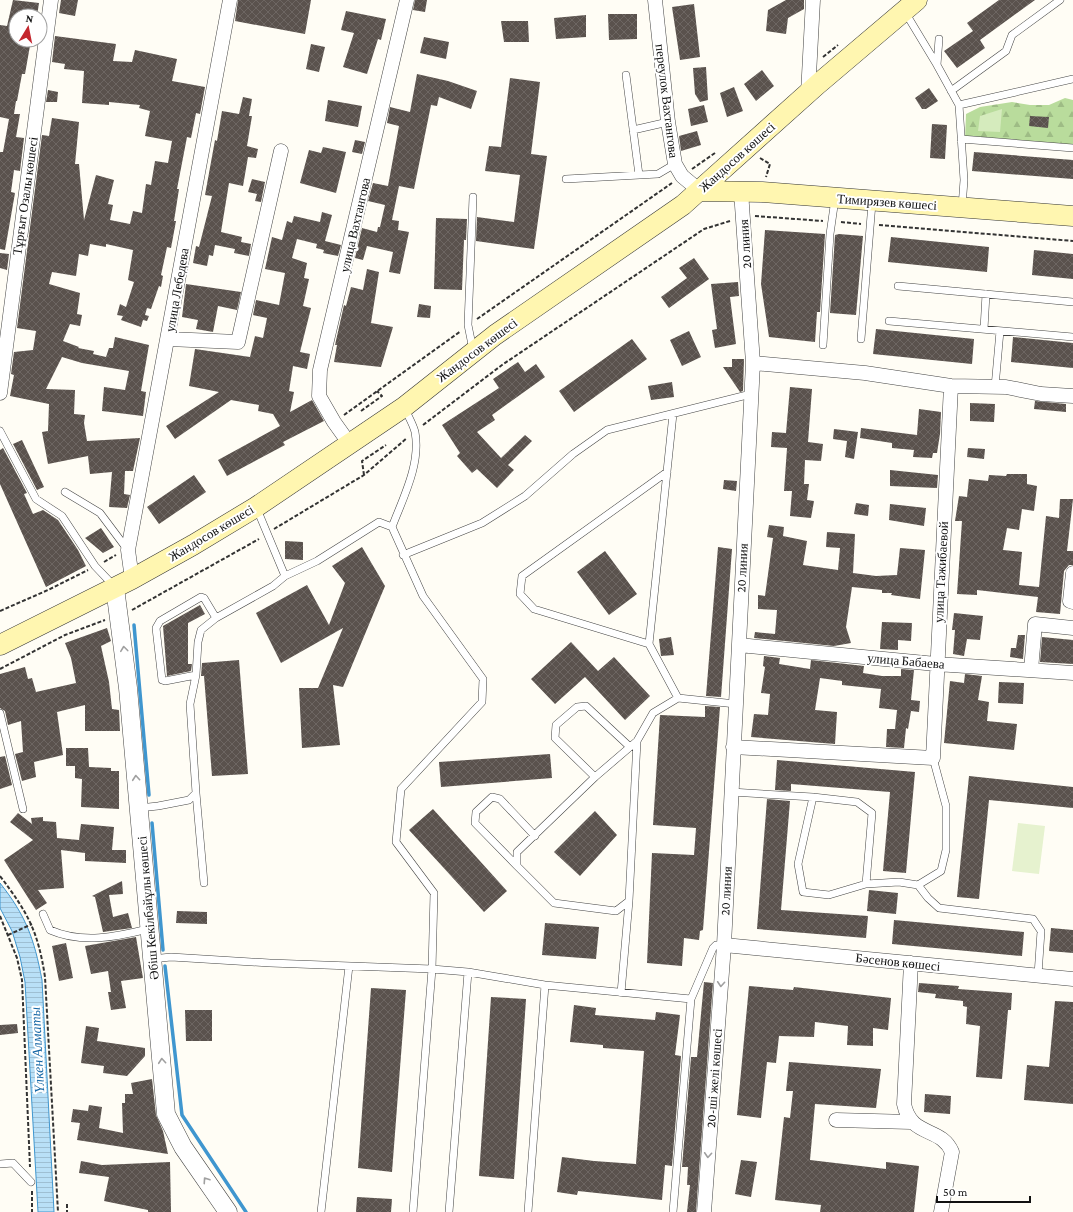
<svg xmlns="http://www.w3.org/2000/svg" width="1073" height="1212" viewBox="0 0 1073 1212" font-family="'Crimson Pro',serif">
  <defs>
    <pattern id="forest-firs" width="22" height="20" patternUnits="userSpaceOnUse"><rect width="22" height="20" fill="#b9dc9c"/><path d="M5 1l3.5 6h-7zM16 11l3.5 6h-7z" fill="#9ebc85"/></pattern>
    <pattern id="water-rules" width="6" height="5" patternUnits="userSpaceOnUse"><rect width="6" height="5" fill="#b9e0f7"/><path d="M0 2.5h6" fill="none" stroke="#9ebfd3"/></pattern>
    <pattern id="building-cross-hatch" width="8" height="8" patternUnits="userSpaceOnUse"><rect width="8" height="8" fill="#5a524d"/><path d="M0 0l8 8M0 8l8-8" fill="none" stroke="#6d6662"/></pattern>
  </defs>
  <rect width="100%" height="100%" fill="#fffdf5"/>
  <path fill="url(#forest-firs)" d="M1065,98L1073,100V148L965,139L966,114L980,107L1012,102L1030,105H1049Z"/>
  <path fill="#d5ebbd" d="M1002,109L1000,132L978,131L980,116Z"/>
  <path fill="#e6f2cf" d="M1018,823L1045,826L1039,874L1012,871Z"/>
  <path fill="url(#water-rules)" stroke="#3f96cf" d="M0,883C26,916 34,938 42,980L54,1212H38L25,982L20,957L12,931L0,908Z"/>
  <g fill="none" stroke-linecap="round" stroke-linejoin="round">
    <path stroke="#3f96cf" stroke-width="3.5" d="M134,625L149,795
      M152,823L163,950
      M165,966L182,1115L246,1212"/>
  </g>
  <path fill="url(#building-cross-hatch)" d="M13,0L39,3L37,16H16V40H31L25,74H22L17,101H16L14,114H20L16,137L24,138L20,171L14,170L11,192L15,193L5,250L0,249V152H3L9,119L0,117V25L7,26Z
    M61,0H78L75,16L59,13Z
    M238,0H311L305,34L235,21Z
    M415,0H427L425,12L413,10Z
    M786,0H804V9L788,18L786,34L766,31L768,10Z
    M999,0H1035L980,40L985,48L957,68L944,51L973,31L967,23Z
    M694,4L700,57L680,60L672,7Z
    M346,11L386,19L381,40L378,39L367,74L343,67L354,33L341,30Z
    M608,14H637V39L609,40Z
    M586,15V37L556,39L554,18Z
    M501,21H528L529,42H504Z
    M55,36L116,44L113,61L132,62L135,50L177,59L172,81L205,87L200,114L196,113L191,138L187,137L177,189H179L174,221H176L171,248L167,247L161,275L163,276L161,287L159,286L151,309L147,308L145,315L149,316L147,321L143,320L141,327L121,320L123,316L117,315L120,304L126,307L134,282L128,280L133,250L106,244V247L90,244L88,256L79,254L76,276L52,272L49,284L80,293L77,314L82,315L80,326L70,324L63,341L79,347L78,348L94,351L93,354L106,357L109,348H113L115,337L149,345L141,391L146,392L143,416L102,411L104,387L125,390L129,371L82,363L62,357L46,389L75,390L74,414L85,415L84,423L87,441L140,438L133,471H125L124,494L130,495L127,508L109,507L112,472L90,474L88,456L48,464L42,432L48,431L49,404L10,396L14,375L11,374L14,352L33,350L36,331L17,328L42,135L49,136L52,118L79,122L75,164H79L84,220L96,175L114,180L108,204L113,205L110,220L130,224L133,211L142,213L146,184L151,185L155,161L168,163L172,141L145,136L150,111L139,108L140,105L109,102V105L82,103L84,71L64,69L65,64L52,62Z
    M424,37L449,42L446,59L420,53Z
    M311,44L325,47L319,72L306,69Z
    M706,67L708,100L700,102L695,94L693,68Z
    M762,70L774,86L756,101L744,84Z
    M417,74L448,81L477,91L471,109L439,97L437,106L431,105L414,189L399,186L392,220L399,221L398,230L409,232L400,274L389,272L393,252L367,246L363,260L355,258L362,228L377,232L378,227H380L385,205L368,201L373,183L388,186L399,126L387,123L390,107L410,112Z
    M510,78L540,82L531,154L547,156L534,249L476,241L477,217L514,222L520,175L485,171L489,146L501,147Z
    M734,87L743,111L727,117L720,93Z
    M929,88L938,101L926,109H922L915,98Z
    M48,90L58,92L57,102H46Z
    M243,97L252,99L249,116H252L247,146L258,149L256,158L248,157L243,186L229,183L221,232L242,237L241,242L251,244L249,256L234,253L235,249L215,245L213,256L209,255L207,266L193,263L196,246L199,247L212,196L205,195L215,140L217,141L222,111L239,114Z
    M328,100L362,106L358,127L325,121Z
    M704,105L708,122L691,126L688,109Z
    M1030,116L1049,117L1048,128L1029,126Z
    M932,124L947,125L945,159L930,158Z
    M697,131L701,145L681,151L679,136Z
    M355,140L365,142L362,154L352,152Z
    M323,147L346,152L336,193L300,183L309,150L321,153Z
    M974,152L1073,160V179L972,171Z
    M252,179L265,182L261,202L255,201L257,194L248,192Z
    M322,212L332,215L325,241L341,245L338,256L323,253L324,250L316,248L317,244L297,239L292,258L307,263L304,278L309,279L303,306L311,308L300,352L310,354L307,369L293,366L289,391L294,392L290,412L312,400L324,421L283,442L285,445L227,476L218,460L280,426L273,414L258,411L259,405L231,400L175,439L166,426L219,392L189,386L195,349L250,357L255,336L263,338L267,318L253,315L256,300L279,305L285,273L265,269L272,237L282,240L287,221L292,223L294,216L320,222Z
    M436,218L467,219L466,240H464L462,290L434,289Z
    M765,230L825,234L820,312H817L815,342L769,337L761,284Z
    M839,234L863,236L856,315L830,313L835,235Z
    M891,237L989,247L987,272L888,262Z
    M1034,250L1073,254V279L1032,275Z
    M0,253L9,254L7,270L0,268Z
    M694,258L709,279L669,308L661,297L687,278L679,268Z
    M367,269L379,272L371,323L393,327L381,367L334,362L337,345H335L344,305L346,306L351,287L363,290Z
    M738,282L739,296L730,297L736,344L715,348L712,330L717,329L711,284Z
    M186,284L241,292L237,310L218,306L213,332L196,329L198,320L182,317Z
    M419,304L431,306L430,318L417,317Z
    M876,329L974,339L972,364L873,354Z
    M689,331L701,357L682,366L670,340Z
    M1013,337L1073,343V368L1011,362Z
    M632,339L647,359L574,412L559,391Z
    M732,359H744L743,391L740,392L723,367H732Z
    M518,362L525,372L536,364L545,377L492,415L495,420L477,432L501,458L525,435L532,441L508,465L514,470L497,488L477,469L472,473L457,456L460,453L442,425L499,388L493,379Z
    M672,382L674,397L651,400L648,386Z
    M790,387L812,389L808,442L823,444L821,461L805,460L804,484H809L807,500L814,501L811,518L790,516L792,491H784L787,448L771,447L772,432L786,433Z
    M1035,401L1066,404V412L1034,409Z
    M970,403L995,404L994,422L970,421Z
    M919,409L941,412L940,434L937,453H933L932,458L913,457L914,450L892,448V443L860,438L861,428L917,435Z
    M834,429L858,432L854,459L845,457L847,441L833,439Z
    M22,440L44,487L37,490L13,444Z
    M3,448L27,493L24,494L33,514L43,510L58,520L78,550L86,566L46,587L0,484V450Z
    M968,448L985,449L984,459L967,457Z
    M890,470L938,475L937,488L890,486Z
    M1007,474H1027V484L1037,486L1034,511L1022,509L1019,530L1007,528L1003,550L1022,552L1019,585L1039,587L1046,516L1059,518L1060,499H1073L1067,551H1073V565H1069L1064,571L1060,614L1036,612L1038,597L977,590V595L957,594L962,521H955L959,496L967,497L969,479L988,481L989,475L1006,476Z
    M194,475L206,492L159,524L147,507Z
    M724,480L737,481L736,491L723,489Z
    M856,503L869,505L868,516L854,514Z
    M890,504L926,508L924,526L889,520Z
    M769,525L784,527L783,536L807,541L803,565L838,570L840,548L826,547L827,532L855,534L853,573L876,576L897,575L900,548L925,550L920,599L891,595L892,593H882V590L852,587L846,627L851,643L834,646L754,638L755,632L775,634L777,610L758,609V595L765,596L773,538L767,537Z
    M101,528L114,547L103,553L85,538Z
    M285,541L303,542V560L285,559Z
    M362,547L385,586L343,687L333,685L340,745L302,748L299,688H318L343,628L281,663L256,613L307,585L329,625L345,583L332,566Z
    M718,547L732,549L721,697L706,696Z
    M605,551L637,594L609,615L577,572Z
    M200,605L205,614L188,623V664H192L191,671L167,676L163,626Z
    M954,613L983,616L980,640L967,639L964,656L953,654L955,630H952Z
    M882,622L912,623L911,641L898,640V650L880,649Z
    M107,628L111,641L101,646L109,682L112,709L119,710L120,731H85V705L57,712L63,755L34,762L36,777L22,781L15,754L23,752L21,721L8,725L5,711L0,708V674L25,667L28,679L32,678L36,692L76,683L71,658L65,643Z
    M1018,635H1025L1023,659L1010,657L1011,648H1016Z
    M671,637L674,655L661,656L659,639Z
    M1042,637L1073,640V664L1040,662Z
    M571,642L598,671L614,657L650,696L625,720L585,677L555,704L531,679Z
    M764,656L780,658L779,664L810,669L811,660L864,666L863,673L882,676H901V669L914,670L911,700L920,701L919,712L911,711L908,729L906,728L904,748L886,747L887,729H895L897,710L879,708L881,689L842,685V681L820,678L815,710L837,712L835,744L751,737L754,714L768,715L770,694L761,693L765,667L763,666Z
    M239,660L248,774L212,776L204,676H201L202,663Z
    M965,674L982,676L978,700L989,702L987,721L1017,724L1014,750L944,743L950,681L964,683Z
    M999,682L1024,683L1023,704L998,703Z
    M705,706L720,707L703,930L700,931L699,940L684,938L682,966L647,963L652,853L694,855L696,828L653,825L660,715L705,717Z
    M66,748H88L89,767L111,768V771H119V809L81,807L82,779L75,778V766H66Z
    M550,754L552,778L441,787L439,762Z
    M5,756L12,785L0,789V757Z
    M777,760L915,772L906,873L883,871L890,792L791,784V791L775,790Z
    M969,776L1073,787V808L989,800L979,899L957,897Z
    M767,799L790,801L781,910L868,916L866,938L757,929Z
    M433,809L507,891L484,912L409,830Z
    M595,811L617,835L580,876L554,852Z
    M18,813L32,824L31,818L43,817V821L56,822L57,838L79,840L81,824L114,827L112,850H126V863L85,861V853L61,850L64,888L38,890L47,903L36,910L4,860L33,840L10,822Z
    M122,881L123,894L109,895L113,917L128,913L132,928L103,932L95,897L92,896Z
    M869,890L898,893L896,914L867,911Z
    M177,911L207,912V924L176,923Z
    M894,920L1024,932L1022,956L892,944Z
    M545,923L599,927L596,959L542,955Z
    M1051,928L1073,930V953L1049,951Z
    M136,937L143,978L121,981L126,1008L111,1010L108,992H111L108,971L91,974L85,946Z
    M66,943L73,978L59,981L52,946Z
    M704,982L713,983L696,1212H687L690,1185H687L688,1167H682L691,1057H697Z
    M919,983L959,986L958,989L1012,993L1011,1010H1008L1002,1079L976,1077L980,1026L966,1024L967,1007L963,1006V1001L935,998L936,994L918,992Z
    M749,986L793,990L794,987L891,998L888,1030L873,1028V1046L847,1045L848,1026L815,1022L814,1037L779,1036L776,1063L767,1062L761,1118L737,1115Z
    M371,988L406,990L392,1172L358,1168Z
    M491,997L526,999L514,1179L479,1176Z
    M1055,1001L1073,1002V1104L1024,1100L1027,1065L1049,1067Z
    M574,1005L596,1008L595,1015L655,1020L656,1012L680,1015L675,1055L681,1056L672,1166L665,1165L662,1200L578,1191L577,1195L557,1192L562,1157L594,1161L636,1164L644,1051L603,1048V1045L570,1042Z
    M185,1010H212V1041H186Z
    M17,1024L18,1033L0,1035V1025Z
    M86,1026L99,1028L97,1041L145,1048V1056L127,1076L103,1073L104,1066L81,1063Z
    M789,1062L881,1069L876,1108L815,1104L810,1160L886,1169V1162L919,1166L914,1212H820L821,1205L775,1200L784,1117L790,1118L793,1091H786Z
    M152,1079L156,1115L163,1131L168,1154L77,1140L80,1123L71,1122L73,1109L88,1111L89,1105L102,1107L99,1128L123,1133L122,1103H125V1094H133L131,1083Z
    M925,1094L951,1096L950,1114L924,1112Z
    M741,1160L757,1162L751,1197L735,1194Z
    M81,1161L102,1165L170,1162L171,1212H148V1210L104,1201L109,1177L79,1173Z
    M357,1197L392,1199L391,1212H356Z"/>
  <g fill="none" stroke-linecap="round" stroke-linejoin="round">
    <g stroke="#444" stroke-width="8">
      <path id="service" d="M905,12L937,65
        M939,39L937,65L959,105L964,180L962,207
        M626,75L639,175
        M951,91L1006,51L1012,35L1060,0
        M959,105L1073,79
        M633,130L668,122
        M961,139L1073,148
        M566,179L658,174L675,164
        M898,286L1073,302
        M889,321L1073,337
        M984,329L986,294
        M861,339L872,203
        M823,345L830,234L835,199
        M473,350L468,325L473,197
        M995,387L1000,331
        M0,431L36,499L62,516L95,566L114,586
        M65,492L100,513L127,549
        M392,527C403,498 421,464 415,432C413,424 408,416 405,409
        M403,555L482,523L525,496L573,454L607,430L751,394
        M285,576L317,561L379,522L392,527L423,596L483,679L482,702L401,789L396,842L434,893L432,969L413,1212
        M216,618L204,598L201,597L160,621L156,628L162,680L165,681L196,675L198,642L201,630L216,618L273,586L285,576L257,509
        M649,644L673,414
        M678,698L736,704
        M0,713L23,809
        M637,741L595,777L517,852V866L554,903L616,911L629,901L637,741L653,713L678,698L649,644L534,609L520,594L522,576L667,472
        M595,777L555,738L556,725L577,707L586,706L630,747
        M731,792L813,797L857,802L872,813L866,884L899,882L918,885L928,898L939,908L1033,919L1041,931L1038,975
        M196,793L204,883
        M813,797L798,864L803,892L829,895L866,884
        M139,808L158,806L189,800L196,793L190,704L196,675
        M517,866L475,823L476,812L492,797L500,799L535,836
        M918,885L941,871L946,850V806L933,758
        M43,914L50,930C82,944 116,937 148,929
        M152,959L171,957L270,963L432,969L468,972L545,985L691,999L673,1212
        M621,993L629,901
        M691,999L713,948L716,945H724
        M0,1164L13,1163L31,1182
        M321,1212L349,966
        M449,1212L468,972
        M528,1212L545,985"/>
    </g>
    <g stroke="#444" stroke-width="15">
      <path id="minor" d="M655,0L668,122L675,164L682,176L700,191
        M808,94L813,0
        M168,339L238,342L281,151
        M753,363L865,373L951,386L1006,387L1041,394L1073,396
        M0,393L51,0
        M349,443L334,422L319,396L320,370L407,0
        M1073,573L1070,601L1073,602
        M132,579L128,550L230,0
        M739,645L936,664L1073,673
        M1031,670L1035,624L1073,628
        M733,747L933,758L951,386
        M724,945L1073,979
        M911,963L904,1104C911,1138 941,1126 952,1152L941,1212
        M836,1120L911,1122
        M704,1212L724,945L753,363L741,191"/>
    </g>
    <g stroke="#444" stroke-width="19">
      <path id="tertiary" d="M115,588L128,688L166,1114L183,1147L228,1212"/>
    </g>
    <g stroke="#333" stroke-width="21">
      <path id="secondary" d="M700,191L762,192L1073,216
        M0,645L132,579L193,545L256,507L404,407L495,335L683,205L818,84L917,0"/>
    </g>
    <path stroke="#333" stroke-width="2" stroke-dasharray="4 2" stroke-linecap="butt" d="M823,57L838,45
      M760,158L770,164L766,177
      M692,169L715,153
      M755,216L823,221
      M841,222L861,224
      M879,225L1073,241
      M477,319L672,183
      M361,411L382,396L377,391
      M344,415L461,331
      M423,425L502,365L704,229L730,221
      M364,475L362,461L386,445
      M274,529L364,475L407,438
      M104,562L116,555
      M132,610L259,539
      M0,611L48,590L88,570
      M0,669L65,635L105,620
      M0,876C28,913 38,931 45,977L58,1212
      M0,916L17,958L22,980L30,1167
      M8,935L32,924
      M32,1191V1212
      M67,1204V1212"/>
    <use href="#service" stroke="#fff" stroke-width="7"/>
    <use href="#minor" stroke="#fff" stroke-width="14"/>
    <use href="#tertiary" stroke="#fff" stroke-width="18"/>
    <use href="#secondary" stroke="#fff6b0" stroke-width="20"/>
  </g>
  <defs><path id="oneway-chevron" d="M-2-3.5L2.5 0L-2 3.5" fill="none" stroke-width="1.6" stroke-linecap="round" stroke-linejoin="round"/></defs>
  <g stroke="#a0a0a0">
    <use href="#oneway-chevron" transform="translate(124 649) rotate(-97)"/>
    <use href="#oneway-chevron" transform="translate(136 778) rotate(-95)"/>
    <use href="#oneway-chevron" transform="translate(721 984) rotate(94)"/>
    <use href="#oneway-chevron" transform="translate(162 1061) rotate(-95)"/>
    <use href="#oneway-chevron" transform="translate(708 1155) rotate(94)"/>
    <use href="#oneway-chevron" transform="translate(206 1180) rotate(-124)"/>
  </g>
  <g text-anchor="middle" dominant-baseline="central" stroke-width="4" stroke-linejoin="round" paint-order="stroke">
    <g font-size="13" fill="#111" stroke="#fff">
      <text transform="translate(667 101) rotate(83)">переулок Вахтангова</text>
      <text transform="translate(737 157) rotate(-42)">Жандосов көшесі</text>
      <text transform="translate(25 196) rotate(-82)">Тұрғыт Озалы көшесі</text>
      <text transform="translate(887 202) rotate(4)">Тимирязев көшесі</text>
      <text transform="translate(355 225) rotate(-77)">улица Вахтангова</text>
      <text transform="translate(745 244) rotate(-94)">20 линия</text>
      <text transform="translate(177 290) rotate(-80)">улица Лебедева</text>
      <text transform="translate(477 350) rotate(-37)">Жандосов көшесі</text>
      <text transform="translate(211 533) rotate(-31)">Жандосов көшесі</text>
      <text transform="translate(742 568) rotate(-87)">20 линия</text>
      <text transform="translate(941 572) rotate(-87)">улица Тажибаевой</text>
      <text transform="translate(906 661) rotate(5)">улица Бабаева</text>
      <text transform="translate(726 891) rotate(-87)">20 линия</text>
      <text transform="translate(148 908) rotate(-95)">Әбіш Кекілбайұлы көшесі</text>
      <text transform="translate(898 962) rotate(6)">Бәсенов көшесі</text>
      <text transform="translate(714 1078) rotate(-86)">20-ші желі көшесі</text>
    </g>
    <g font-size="14" font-style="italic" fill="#1768a6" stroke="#fff">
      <text transform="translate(37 1050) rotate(-93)">Үлкен Алматы</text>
    </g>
  </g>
  <g transform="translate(28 28) rotate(10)"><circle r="19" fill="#ffffff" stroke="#a0a0a0"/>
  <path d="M0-3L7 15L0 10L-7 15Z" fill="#c4262e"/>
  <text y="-6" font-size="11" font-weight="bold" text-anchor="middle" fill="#111111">N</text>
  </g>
  <path d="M937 1196v6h93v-6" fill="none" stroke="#111111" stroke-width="2"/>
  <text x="943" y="1196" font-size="12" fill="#111111" stroke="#ffffff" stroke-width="3" paint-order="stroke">50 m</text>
</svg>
